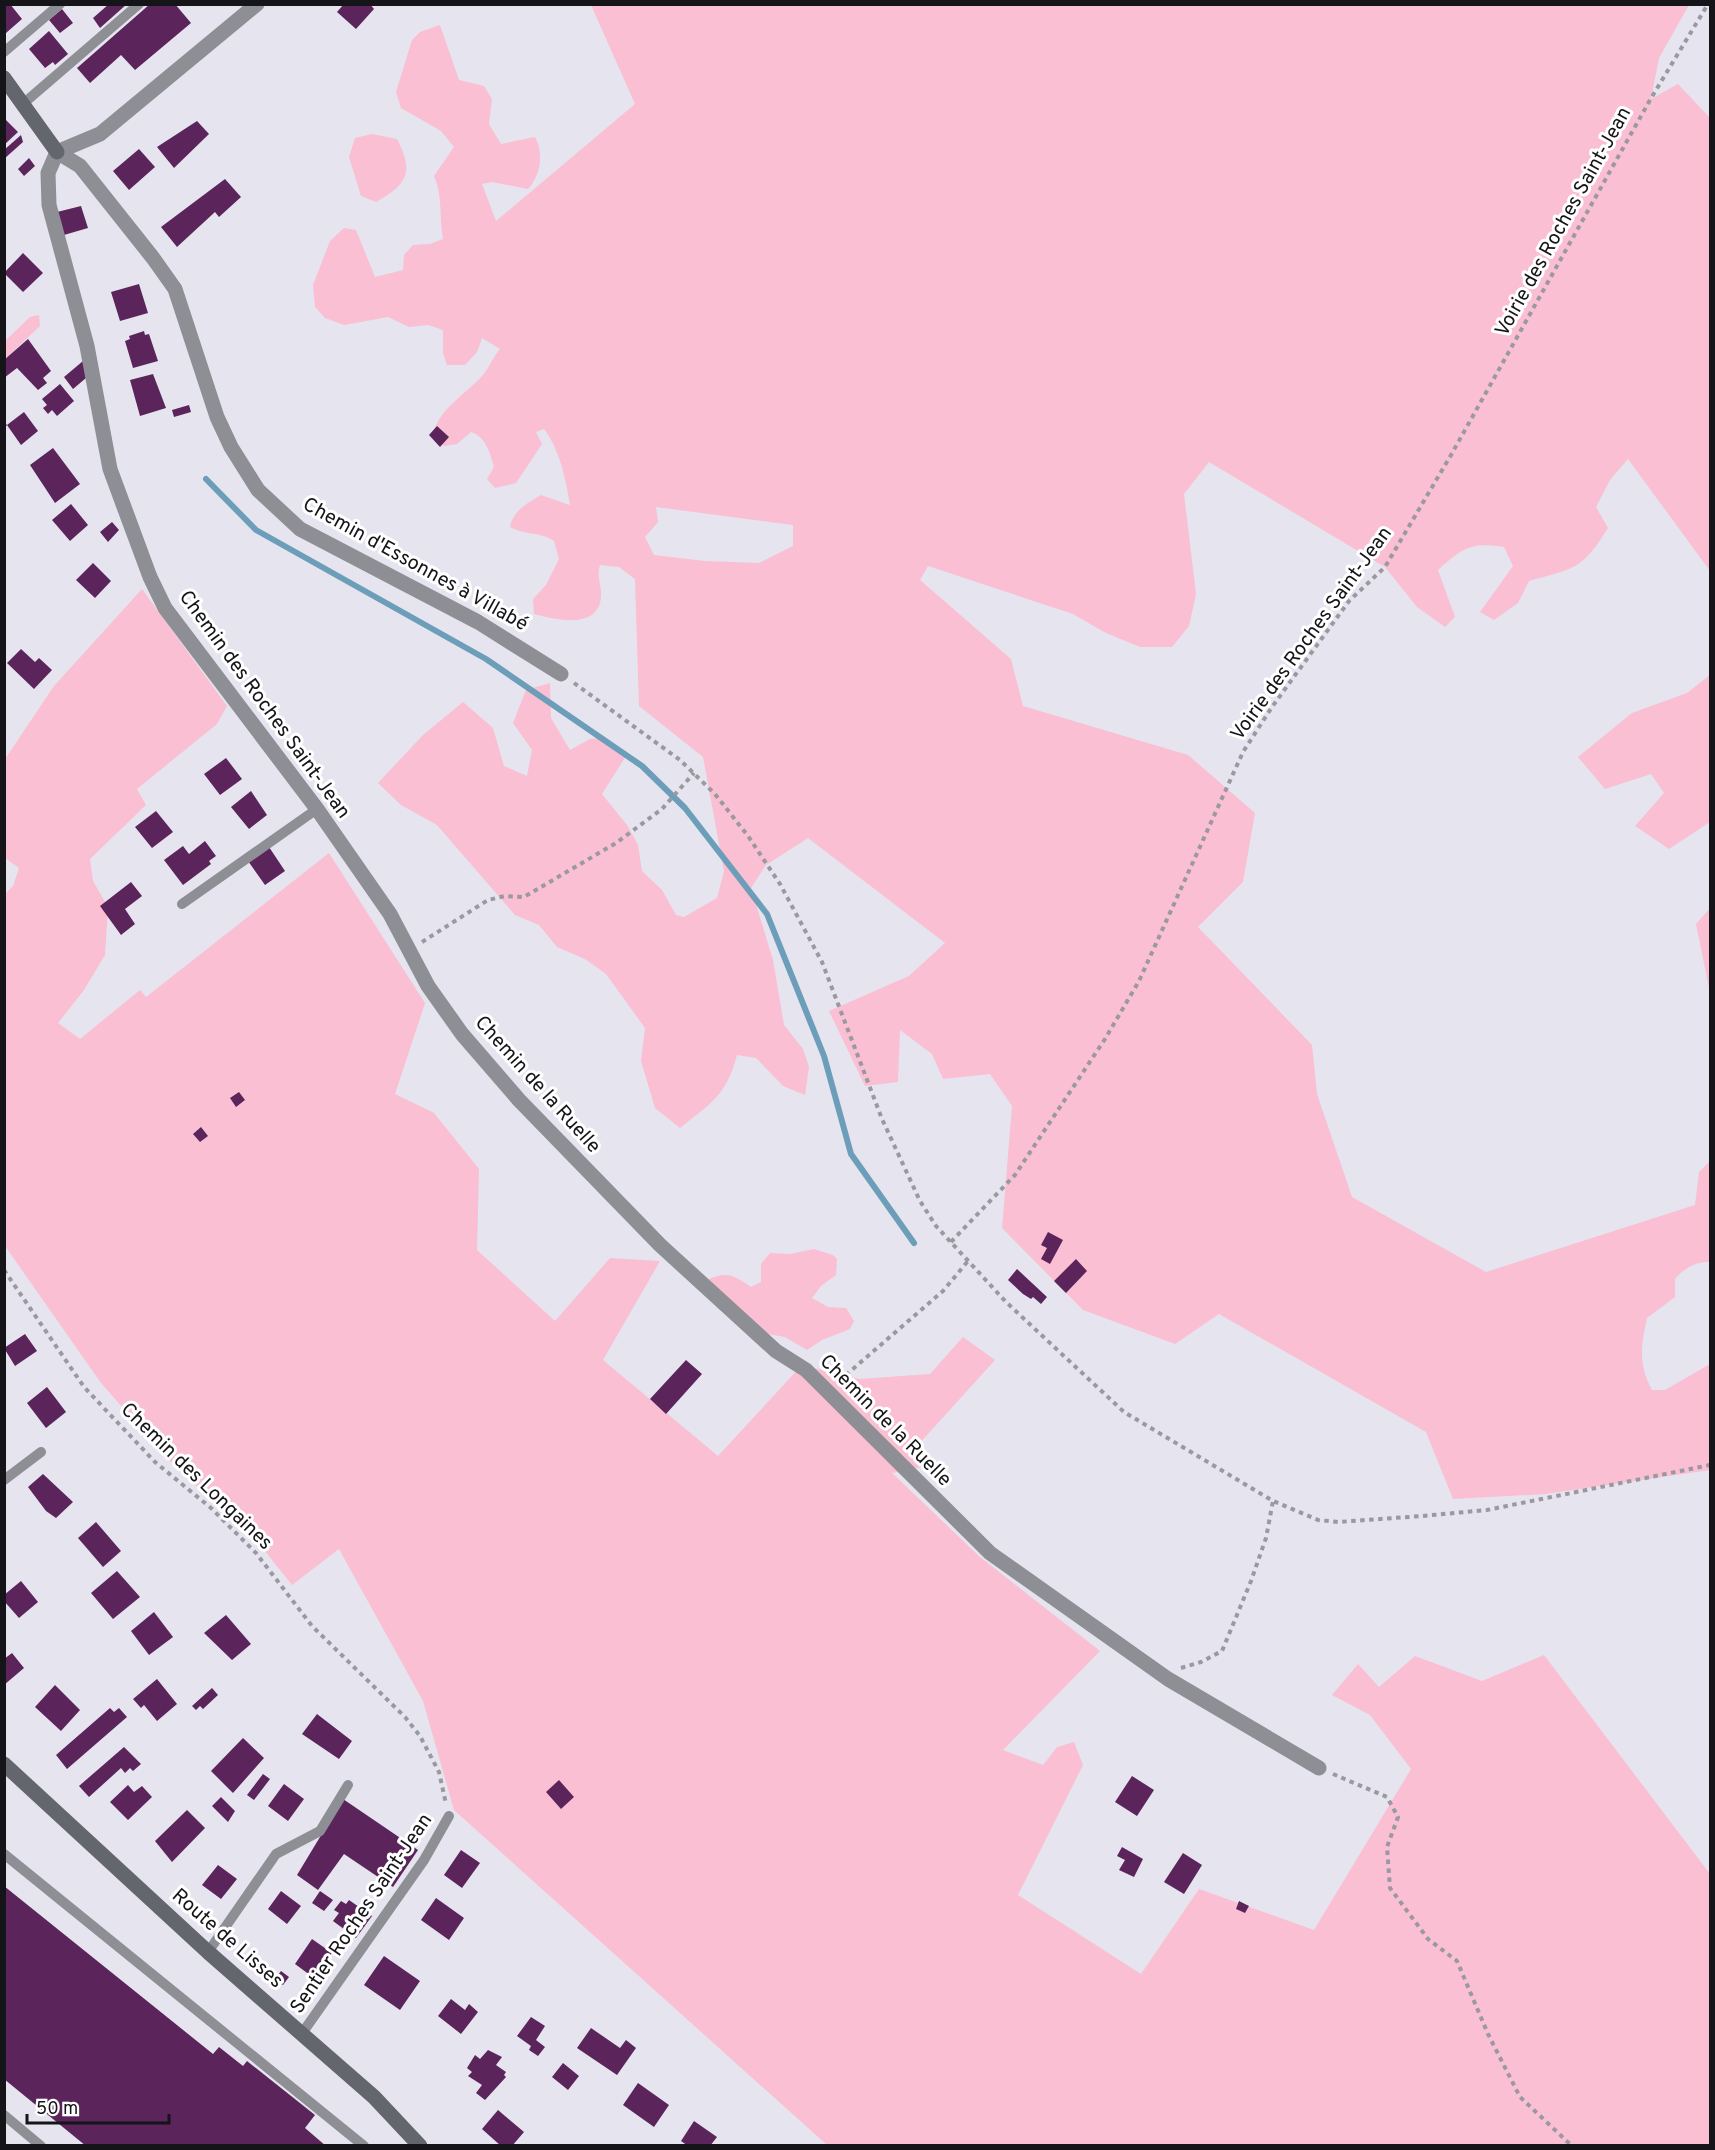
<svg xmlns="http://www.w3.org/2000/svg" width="1715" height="2150" viewBox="0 0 1715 2150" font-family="Overpass,sans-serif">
  <rect width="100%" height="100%" fill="#e6e4ef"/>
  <path fill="#fabfd2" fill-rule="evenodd" d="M591,5H1689L1659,58L1651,99L1678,84L1710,118V571L1628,459L1610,480L1596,507L1608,528C1582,570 1575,568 1529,581L1518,603L1494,620L1480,612L1513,566L1504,547C1470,542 1463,548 1438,570L1455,617L1445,627L1417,607L1385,567L1209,462L1184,494L1196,594L1189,626L1172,647H1140L1106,633L1073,614L928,566L920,580L1011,659L1023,706L1188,755L1255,813L1243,882L1198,927L1312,1045L1317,1094L1352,1197L1486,1272L1695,1205L1699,1172L1710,1161V1262C1696,1261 1683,1269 1675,1279V1297L1647,1318C1641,1346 1638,1364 1652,1390H1665L1710,1364V1470L1545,1494L1453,1499L1426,1432L1219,1314L1175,1344L1083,1310L1002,1228L1012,1106L990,1074L943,1079L932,1054L900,1030L898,1082L865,1086L829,1011L909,976L945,943L808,838L766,865L751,888L773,960L784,1025L803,1049L809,1067L805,1095L783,1086L756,1058L737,1055C726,1096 711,1103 680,1128L655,1108L641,1061L645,1028L606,974L585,959L557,947L539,925L515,915L437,825L401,805L378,783L423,735L463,702L493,728L504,766L527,776L532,750L513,723L526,690L550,683L551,718L570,750L590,739L605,737L626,756L602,794L627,825L638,845L642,871L662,890L676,915L684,917L717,898L724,871L703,757L639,706L635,579L619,567L600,565C596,577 602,585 601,597C598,631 554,619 534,614L533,599L546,585L559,559L554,541C539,531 527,536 510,527C513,511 527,503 541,495L570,505C566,480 560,450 544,429L536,432L542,444L516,483L495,488L487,479L494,467C490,453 486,437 471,432L457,444L444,446L433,436C436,411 466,394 482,376C488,370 493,357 500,349L482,338L477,352L465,365H447L443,353V330L428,325L409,327L388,317L344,325L325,318L315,307L313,285L330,241L344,228L356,230L375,277L403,270L404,255L413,245L430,244L443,239C439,218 443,196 434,176L454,147L441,131L401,108L396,92L412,40L420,32L440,25L459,80L484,86L492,99L489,124L501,144L535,137C544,153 541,175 528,189L492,182L482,184L496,221L635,104ZM656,507L793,525V546L759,563L705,561L654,555L645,537L658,522Z
    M372,134L397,139C414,172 408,184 376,202L361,196L349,157L355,138Z
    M39,315L40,326L5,359V341L30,317Z
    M142,589L227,706L217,724L137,789L146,805L90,859L93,881L108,907L105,955L84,990L58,1023L80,1039L140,990L146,997L329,853L425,1003L395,1094L434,1113L479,1169L477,1250L555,1321L610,1258L660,1261L603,1360L718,1456L802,1365L859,1379L930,1374L963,1337L995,1360L918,1445L937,1464L892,1473L980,1557L1100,1651L1003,1750L1043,1765L1057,1747L1074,1742L1083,1765L1018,1895L1141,1974L1199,1889L1314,1930L1411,1769L1370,1715L1332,1695L1358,1664L1379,1687L1415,1656L1482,1681L1544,1655L1710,1874V2145H827L454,1810L423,1701L339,1549L292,1585L264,1550L165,1456L101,1383L5,1246L4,895L13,886L19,868L5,858V759L54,686Z
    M1710,675V822L1669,849L1635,826L1664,793L1651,774L1605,789L1578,757L1632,713L1687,693Z
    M1710,908V993L1696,924Z
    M814,1249L833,1255L837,1259L836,1275L821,1286L812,1298L828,1307L846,1308L854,1321L850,1329L822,1340L807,1350L785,1337L768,1334L709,1296V1279C727,1271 735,1276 751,1287L761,1282V1264L770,1253L790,1254Z"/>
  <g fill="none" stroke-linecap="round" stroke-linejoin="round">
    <path stroke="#6c9eb9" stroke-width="6" d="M206,479L256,530L486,659L642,766L685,808L767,914L824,1056L851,1154L914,1243"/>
  </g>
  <path fill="#5b255c" d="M4,4H10L22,19L6,33Z
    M109,4H127L100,28L93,18Z
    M150,4H175L191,23L135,70L121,55L90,83L77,68Z
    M344,4H370L374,9L356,29L337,12Z
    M62,9L73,23L60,33L49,20Z
    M49,31L68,54L55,65L53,62L45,68L29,49Z
    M6,120L18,132L4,145V121Z
    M197,121L209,134L174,168L157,147Z
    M21,135L23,142L4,159V150Z
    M139,149L155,167L129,190L113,171Z
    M29,158L35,166L24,176L18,169Z
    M225,179L241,197L219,217L215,212L177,247L161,227Z
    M81,206L88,228L64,235L57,212Z
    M23,253L43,273L23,292L4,273Z
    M139,284L148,313L120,321L111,292Z
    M144,331L145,335L149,334L158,361L133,368L125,341L130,339L129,336Z
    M28,339L51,371L43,378L47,383L38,390L17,368L4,378V360Z
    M83,361L86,378L73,389L64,377Z
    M153,374L166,408L140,416L130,380Z
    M60,384L74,401L57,416L52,410L48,414L43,408L47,405L42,399Z
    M189,405L191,412L174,417L172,410Z
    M24,412L38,431L21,445L7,425L4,428V422L7,425Z
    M437,426L449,437L440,447L429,435Z
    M53,448L80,484L55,503L30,465Z
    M71,504L88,525L70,541L52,520Z
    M112,522L119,530L108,542L100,532Z
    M93,563L111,581L95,598L76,580Z
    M21,649L35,662L39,658L52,670L34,689L7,663Z
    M226,758L242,779L220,795L204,774Z
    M251,791L267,815L249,829L231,807Z
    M156,811L173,832L152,848L135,827Z
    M205,841L216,856L209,861L211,864L183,885L164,860L183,846L189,854Z
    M269,847L285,871L265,885L248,861Z
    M131,882L142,896L125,909L135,924L121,935L100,906Z
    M239,1092L245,1100L236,1107L230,1098Z
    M201,1127L208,1136L200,1142L193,1134Z
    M1048,1232L1063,1240L1050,1264L1041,1259L1047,1248L1041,1245Z
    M1076,1259L1087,1271L1066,1293L1054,1281Z
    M1017,1269L1047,1297L1041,1304L1033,1297L1031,1299L1023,1294L1008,1280Z
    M25,1334L37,1351L15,1366L4,1348Z
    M686,1360L702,1374L666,1414L650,1399Z
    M47,1387L66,1412L46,1428L27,1403Z
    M43,1474L73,1502L56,1518L46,1511L28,1487Z
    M96,1522L121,1551L103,1567L78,1538Z
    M117,1571L140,1597L113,1619L91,1593Z
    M21,1581L38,1602L19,1618L4,1601V1595Z
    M154,1612L173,1637L149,1655L131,1631Z
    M226,1615L251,1644L232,1660L204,1633Z
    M12,1653L24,1668L4,1685V1659Z
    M157,1679L177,1704L157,1721L144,1705L141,1708L133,1699Z
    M55,1685L80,1710L61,1731L35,1707Z
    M212,1688L218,1695L203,1709L200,1706L196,1710L192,1706Z
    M110,1708L114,1712L119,1708L127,1717L67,1769L56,1755Z
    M317,1714L352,1741L339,1759L302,1734Z
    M243,1738L264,1758L233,1793L211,1771Z
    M124,1747L141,1764L133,1771L130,1768L125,1773L121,1768L89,1797L79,1786Z
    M263,1774L270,1779L254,1800L247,1795Z
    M1132,1776L1154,1790L1137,1816L1115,1802Z
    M559,1780L574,1797L561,1809L546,1792Z
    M284,1784L304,1799L288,1821L268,1806Z
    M128,1785L134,1792L142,1786L152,1797L128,1820L110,1802Z
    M221,1797L235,1811L228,1822L212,1806Z
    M343,1799L418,1850L393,1887L344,1854L318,1890L297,1875Z
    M187,1810L205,1828L172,1862L155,1841Z
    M1122,1847L1143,1859L1134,1877L1119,1870L1125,1860L1117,1856Z
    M461,1850L480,1863L462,1888L444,1875Z
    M1183,1853L1202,1865L1184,1894L1164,1882Z
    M218,1865L237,1879L221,1899L202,1885Z
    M4,1886L213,2054L219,2047L243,2066L247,2061L315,2115L305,2128L326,2146H86L4,2079Z
    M281,1891L301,1906L287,1924L268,1909Z
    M320,1891L333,1900L324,1911L312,1903Z
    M436,1898L464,1918L449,1940L421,1920Z
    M349,1900L372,1916L356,1938L333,1921L339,1913L334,1910L341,1901L346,1904Z
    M1239,1901L1249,1906L1245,1913L1236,1909Z
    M312,1939L332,1953L314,1978L295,1964Z
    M384,1956L420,1981L400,2010L364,1985Z
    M281,1971L289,1977L283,1985L275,1979Z
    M451,1999L465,2010L469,2004L478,2012L461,2034L438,2016Z
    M531,2017L545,2026L536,2040L545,2047L538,2056L529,2050L531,2046L517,2036Z
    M591,2028L620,2048L626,2040L636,2048L617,2075L577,2048Z
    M488,2050L502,2057L496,2065L506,2072L504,2075L506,2077L485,2100L476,2093L482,2085L468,2076L472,2072L467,2068L475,2055L480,2059Z
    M563,2063L579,2076L568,2090L552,2077Z
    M638,2083L669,2105L654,2127L623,2105Z
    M498,2110L524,2132L512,2146H501L482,2129Z
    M694,2121L717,2137L710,2146H688L681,2141Z"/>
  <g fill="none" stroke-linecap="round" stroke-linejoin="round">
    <path stroke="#9a98a1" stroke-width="4" stroke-dasharray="4.5 4.5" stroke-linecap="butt" d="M574,683L680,760L715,794L748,836L780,884L822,962L882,1119L920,1201L936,1226L1006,1302L1124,1412L1273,1501L1318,1520L1338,1522L1422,1516L1487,1510L1710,1465
      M422,942L488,900L505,896L524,897L616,843L662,809L694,773
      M951,1242L1015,1175L1105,1039L1139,981L1243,752L1272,707L1349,601L1385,567L1451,455L1650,100L1708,4
      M4,1270L84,1387L155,1462L211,1508L256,1553L312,1626L405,1717L420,1736L439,1772L446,1804
      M839,1381L943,1291L968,1261
      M1181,1668L1201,1662L1222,1651L1251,1581L1266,1538L1273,1501
      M1333,1774L1387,1797L1398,1817L1387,1847L1390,1888L1428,1939L1457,1961L1488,2034L1520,2097L1572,2146"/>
    <path stroke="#8d8f94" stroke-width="10" d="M4,52L60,4
      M24,103L139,4
      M182,904L317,809
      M4,1480L41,1452
      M4,1854L364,2146
      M208,1952L276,1854L320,1831L348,1785
      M303,2032L424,1860L449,1816
      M4,2115L41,2146"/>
    <path stroke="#8d8f94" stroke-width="15" d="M57,152L48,173L49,205L87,346L110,469L150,577L165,608L317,809L390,914L428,986L462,1034L519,1100L660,1245L776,1351L806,1370L990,1553L1168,1679L1319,1768
      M57,152L80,166L153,258L175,289L217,417L231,447L258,490L300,529L478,622L561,674
      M57,152L100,134L257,4"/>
    <path stroke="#63666d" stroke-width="15" d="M4,78L57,152
      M4,1764L208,1952L374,2097L420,2146"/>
  </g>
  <g text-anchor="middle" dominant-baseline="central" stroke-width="6" stroke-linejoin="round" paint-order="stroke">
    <g font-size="20" fill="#151418" stroke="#fff">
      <text transform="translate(1564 222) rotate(-61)">Voirie des Roches Saint-Jean</text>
      <text transform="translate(415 565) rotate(29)">Chemin d'Essonnes à Villabé</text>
      <text transform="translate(1312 634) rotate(-54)">Voirie des Roches Saint-Jean</text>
      <text transform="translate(264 705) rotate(54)">Chemin des Roches Saint-Jean</text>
      <text transform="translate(537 1085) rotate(48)">Chemin de la Ruelle</text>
      <text transform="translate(885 1421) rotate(45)">Chemin de la Ruelle</text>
      <text transform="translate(196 1477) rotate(44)">Chemin des Longaines</text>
      <text transform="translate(362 1914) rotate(-56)">Sentier Roches Saint-Jean</text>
      <text transform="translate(227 1939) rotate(41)">Route de Lisses</text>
    </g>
  </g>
  <rect width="1715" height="2150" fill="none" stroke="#151418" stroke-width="12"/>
  <path d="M27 2114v9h142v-9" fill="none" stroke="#151418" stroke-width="3"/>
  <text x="36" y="2114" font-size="18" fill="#151418" stroke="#ffffff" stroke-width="4.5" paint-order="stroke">50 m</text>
</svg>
